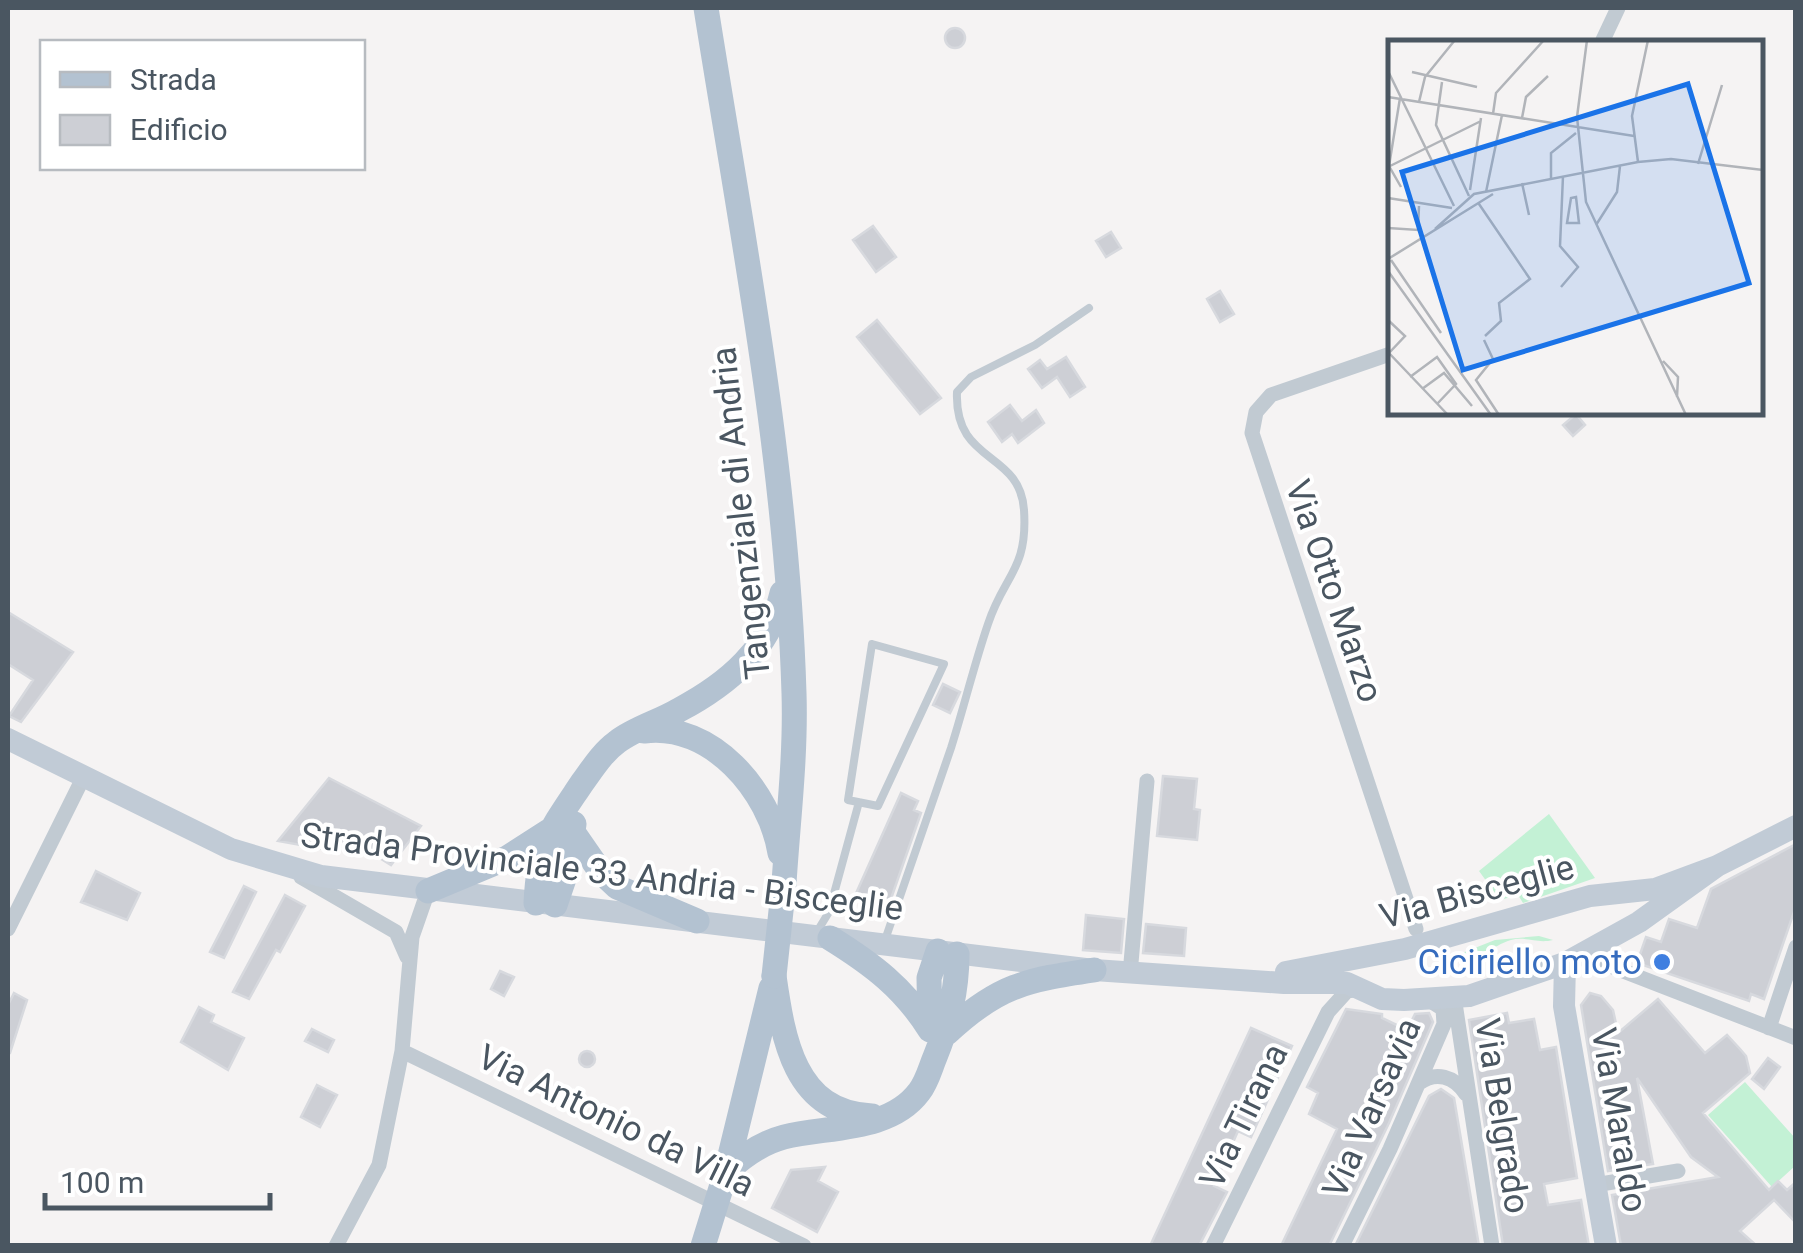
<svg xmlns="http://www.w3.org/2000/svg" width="1803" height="1253" viewBox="0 0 1803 1253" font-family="Roboto,sans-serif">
  <rect width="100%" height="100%" fill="#f5f3f3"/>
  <path fill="#c3f1d5" d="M1549,814L1595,878L1523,903L1518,895L1500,900L1479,871Z
    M1539,936L1553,940C1537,944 1525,936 1511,940C1489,947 1491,956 1463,956L1462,953L1495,940Z
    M1745,1082L1795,1138V1166L1772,1187L1708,1115Z"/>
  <path fill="#cdcfd5" stroke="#d7d9de" stroke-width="2.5" d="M945 38a10 10 0 1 1 20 0a10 10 0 1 1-20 0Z
    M873,226L896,257L876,272L853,240Z
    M1111,232L1121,248L1106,257L1096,241Z
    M1220,291L1234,314L1220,322L1207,299Z
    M877,320L941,398L920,414L857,337Z
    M1066,357L1085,387L1070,397L1057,377L1042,388L1028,369L1040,360L1047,369Z
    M734,388L742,397L731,408L723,399Z
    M1010,405L1022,421L1036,410L1044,423L1018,443L1012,434L1002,442L988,422Z
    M1576,414L1585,425L1573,436L1563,425Z
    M8,612L73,652L21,722L9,716L33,680L8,664Z
    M943,684L960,692L950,713L933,705Z
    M1163,776L1197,779L1194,809L1200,810L1197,840L1157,836Z
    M329,778L421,826L391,865L378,857L334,844L328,850L278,841Z
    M901,793L918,801L914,810L921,813L886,913L854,898Z
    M1796,844V906L1764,999L1751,994L1749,1001L1637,963L1646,937L1661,942L1669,919L1697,928L1711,889Z
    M96,871L140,893L127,920L81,902Z
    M244,886L256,892L224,958L210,952Z
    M285,895L305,906L280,952L276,950L249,999L233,992Z
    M1086,915L1124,919L1121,953L1083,950Z
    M1146,924L1186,928L1184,956L1143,953Z
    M500,971L514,977L504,996L491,989Z
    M14,993L27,1000L10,1053H8V1005Z
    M1590,993L1601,996L1613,1010L1618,1033L1658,999L1705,1053L1727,1035L1740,1049L1746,1056L1750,1073L1703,1113L1769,1190L1778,1181L1787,1190L1796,1182V1223L1774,1200L1740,1231L1757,1246H1621L1612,1195L1718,1177L1691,1157L1637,1078L1653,1164L1608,1171L1581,1005Z
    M199,1007L214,1015L211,1022L244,1038L228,1070L181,1042Z
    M1346,1009L1382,1014V1018L1407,1030L1415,1014L1429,1013L1433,1022L1389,1123L1329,1246H1281L1337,1129L1309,1114L1318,1093L1307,1087Z
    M1507,1013L1509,1023L1534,1019L1540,1050L1556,1047L1577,1178L1544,1184L1548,1205L1581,1200L1589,1246H1503L1469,1020Z
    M1251,1028L1292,1046L1251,1137L1238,1131L1214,1186L1227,1192L1199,1246H1150Z
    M312,1029L334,1040L328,1052L305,1041Z
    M579 1059a8 8 0 1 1 16 0a8 8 0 1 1-16 0Z
    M1768,1058L1780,1067L1764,1089L1752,1079Z
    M317,1085L337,1095L320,1127L301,1117Z
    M1441,1089L1454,1098L1479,1246H1355L1429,1096Z
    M825,1167L818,1181L838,1192L817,1232L772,1208L791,1170Z"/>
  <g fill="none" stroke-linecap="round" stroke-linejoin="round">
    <path stroke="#c1cad2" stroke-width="8" d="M872,644L944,664L878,806L848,800Z
      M818,930L829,912L859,802
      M884,943C906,878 929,813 951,748C964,707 974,665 988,624C1004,575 1028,570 1024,510C1020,450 954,465 957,392L971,377L1035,345L1089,308"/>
    <path stroke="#c1cad2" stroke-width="15" d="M1602,42L1618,8
      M1390,354L1271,395L1256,412L1252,433L1416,929
      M301,877L396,932L407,957
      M8,929L84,776
      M1582,955L1796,1038
      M1130,974L1147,781
      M1455,1003L1492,1246
      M1769,1028L1796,947
      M402,1051L804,1246
      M1419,1083C1436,1071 1454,1076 1466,1094
      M1595,1185L1678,1171
      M336,1246L379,1165L402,1051L412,937L428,891
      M1213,1246L1328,1012L1347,991L1359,989
      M1342,1246L1390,1149L1444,1024L1443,1009L1429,1000"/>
    <path stroke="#c1cbd6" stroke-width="22" d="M8,739L231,849L321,876L1094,970L1284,983H1347L1382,999L1404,1000L1469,996L1565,963L1639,922L1717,866
      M1565,963L1564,1006L1606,1246
      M1286,972L1405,949L1590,896L1655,889L1717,866L1796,826"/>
    <path stroke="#b3c2d1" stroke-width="25" d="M706,8C742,235 787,462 794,693C796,757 788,820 784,883
      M644,731C711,722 770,791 780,853
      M573,832L600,871L617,887L697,921
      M428,891L507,858L549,831
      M536,903C539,842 550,831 582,783C593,768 602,753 617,742C635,728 659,722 679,710C728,684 770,649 782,593
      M555,905L568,867L574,824
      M830,938C872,964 904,988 930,1030
      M774,976C783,1038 794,1113 872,1116
      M930,1029L929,978L938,951
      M947,1033C998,985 1027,980 1094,970
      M726,1172C743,1156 761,1143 784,1137C827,1126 889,1132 919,1092C927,1082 930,1069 935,1057C949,1022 957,992 957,954
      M726,1172L771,988"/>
    <path stroke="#b3c2d1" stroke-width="25" d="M774,976L784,883
      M703,1246L726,1172"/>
  </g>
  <circle fill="#3f7fe0" stroke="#fff" stroke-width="4" cx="1662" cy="962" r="10"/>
  <g text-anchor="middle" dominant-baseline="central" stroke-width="8" stroke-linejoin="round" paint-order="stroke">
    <g font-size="35" fill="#4a5661" stroke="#fff">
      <text transform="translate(741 513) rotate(-96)">Tangenziale di Andria</text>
      <text transform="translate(1334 591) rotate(71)">Via Otto Marzo</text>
      <text transform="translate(602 872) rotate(7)">Strada Provinciale 33 Andria - Bisceglie</text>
      <text transform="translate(1477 892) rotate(-15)">Via Bisceglie</text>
      <text transform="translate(1372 1108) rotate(-66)">Via Varsavia</text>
      <text transform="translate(1244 1116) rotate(-64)">Via Tirana</text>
      <text transform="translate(1502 1116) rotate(81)">Via Belgrado</text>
      <text transform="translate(1619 1120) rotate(80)">Via Maraldo</text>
      <text transform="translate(616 1121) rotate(26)">Via Antonio da Villa</text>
    </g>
    <g font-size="35" fill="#366cbe" stroke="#fff" text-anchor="end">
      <text x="1642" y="962">Ciciriello moto</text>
    </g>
  </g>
  <g transform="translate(1388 40)">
    <rect width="375" height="375" fill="#f5f3f3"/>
    <path fill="none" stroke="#b1b4b9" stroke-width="2.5" d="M199,0L189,77L198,162L298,375M0,31L66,166M24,32L89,47M54,42L48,85L81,156M0,57L246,96M12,58L1,126L13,147M31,62L37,37L67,0M105,74L108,53L156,0M134,78L138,57L160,36M250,122L244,76L260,0M310,124L334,45M0,127L93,81M163,138V113L188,93M134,143L141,175M82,150L93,78M98,152L114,75M188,157L191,183H179L183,158ZM0,158L64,168M91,164L142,239L111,263L113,281L97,296M208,185L229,152L232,126M0,188L30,190L31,166M47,189L86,154L250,122L283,119L375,130M0,219L105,154M3,220L53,293M0,231L103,375M173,247L190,227L172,206L175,136M0,280L17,296L1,313M96,300L105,319L88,340L111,375M0,312L60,375M275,321L290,337L289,357M22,337L49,317L68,344L49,364M34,349L56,333L84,366"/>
    <path fill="#1a73e8" fill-opacity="0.15" stroke="#1a73e8" stroke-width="5" d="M300,44L361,243L75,330L14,132Z"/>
    <rect width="375" height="375" fill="none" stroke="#4a5661" stroke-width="5"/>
  </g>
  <rect width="1803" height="1253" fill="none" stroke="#4a5661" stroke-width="20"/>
  <rect x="40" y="40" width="325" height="130" fill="#ffffff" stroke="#b7bbc0" stroke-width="2.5"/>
  <rect x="60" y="72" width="50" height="15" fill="#b3c2d1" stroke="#b7bbc0" stroke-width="2.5"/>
  <text x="130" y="90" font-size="30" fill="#4a5661">Strada</text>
  <rect x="60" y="115" width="50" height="30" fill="#cdcfd5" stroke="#b7bbc0" stroke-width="2.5"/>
  <text x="130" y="140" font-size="30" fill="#4a5661">Edificio</text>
  <path d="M45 1193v15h225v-15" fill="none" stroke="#4a5661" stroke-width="5"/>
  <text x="60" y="1193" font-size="30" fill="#4a5661" stroke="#ffffff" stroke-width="8" paint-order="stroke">100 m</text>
</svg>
